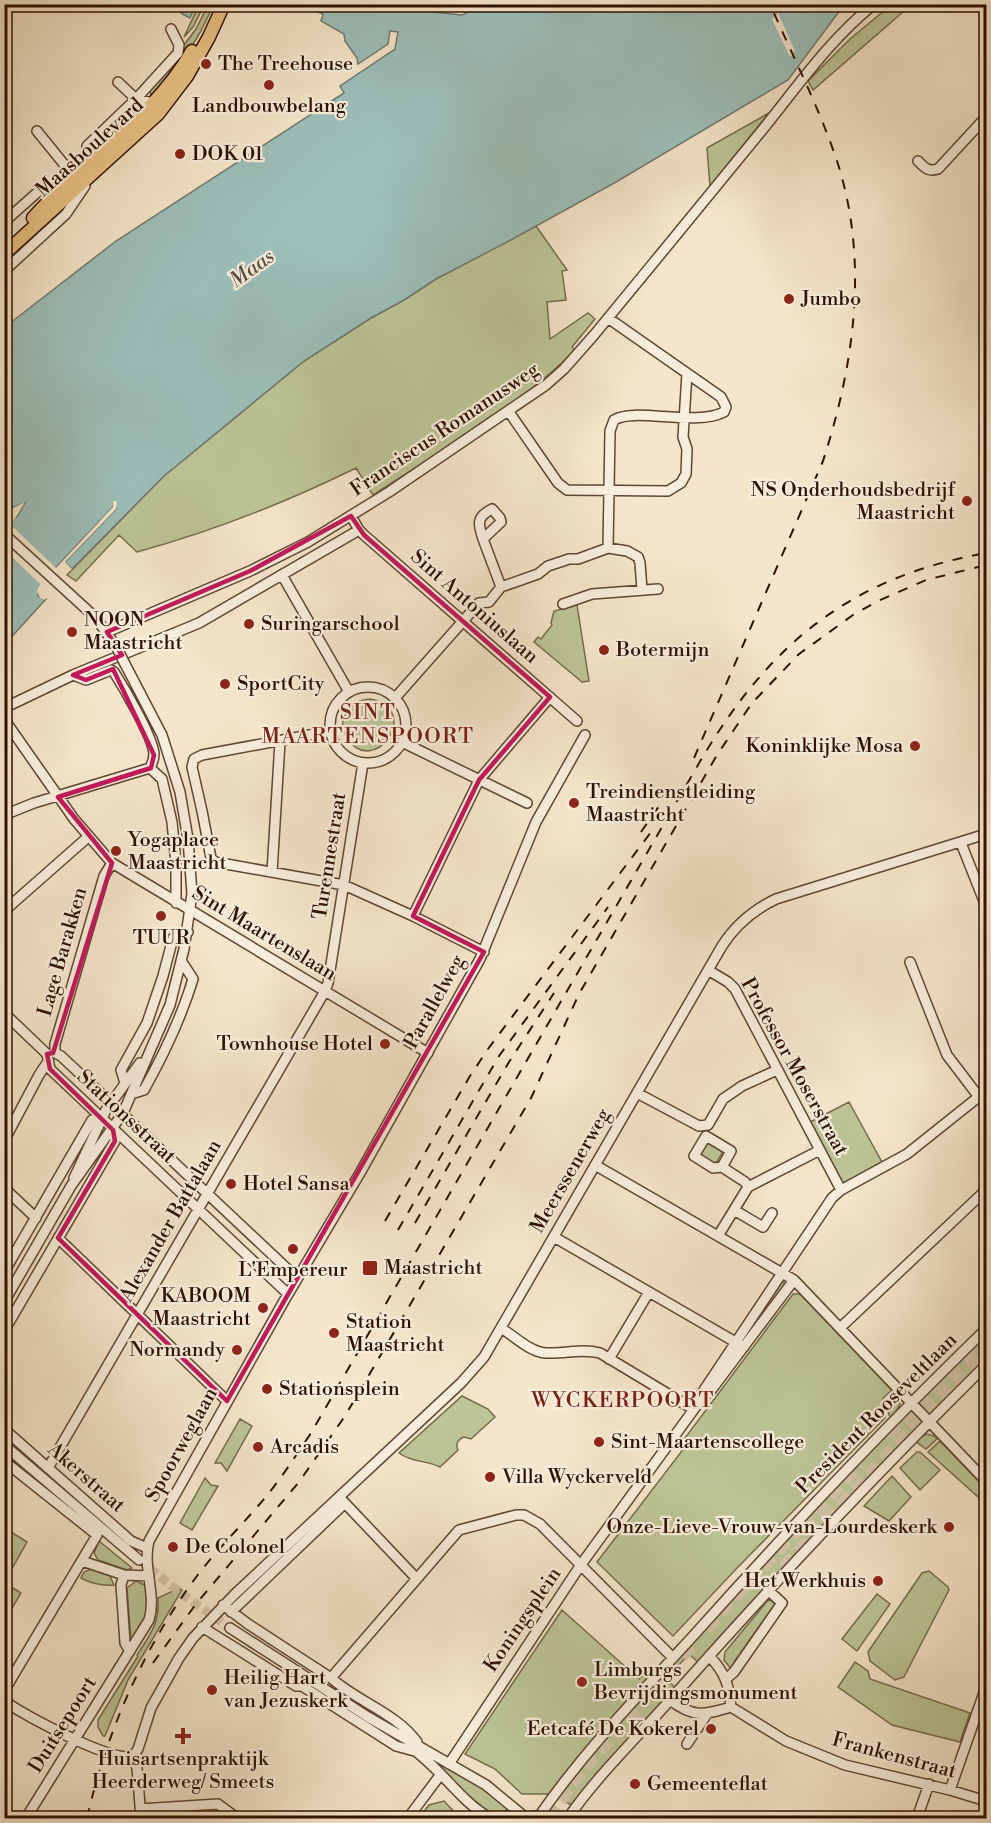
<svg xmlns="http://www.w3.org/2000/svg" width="991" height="1823" viewBox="0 0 991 1823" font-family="'Libre Bodoni',serif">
  <rect width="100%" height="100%" fill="#f5e5ca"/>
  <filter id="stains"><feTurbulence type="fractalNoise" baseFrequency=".00333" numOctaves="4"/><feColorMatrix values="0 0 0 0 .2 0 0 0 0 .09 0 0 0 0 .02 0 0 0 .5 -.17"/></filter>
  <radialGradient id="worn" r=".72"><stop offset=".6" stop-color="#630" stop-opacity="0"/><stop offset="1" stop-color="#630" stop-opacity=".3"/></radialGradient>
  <path fill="#bcc597" stroke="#766b4c" stroke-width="1.5" d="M199,5H204L193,27L184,37Z
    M208,5L213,6L201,31L180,66L153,96L151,95L150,90L196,29Z
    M891,5H911L813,90L808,81L850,39Z
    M769,113L710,186L707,148Z
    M536,226L567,270L562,271L566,300L547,302L550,339L588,313L595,319L572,347L575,350C517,409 441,450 373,495L356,468C285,503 213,531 137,552L119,535L76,581L67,575L164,476L304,361L371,318L404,300L436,279Z
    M577,605L589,681L582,682L534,642L538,637L541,639L552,625L551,623L554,611Z
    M370,699C424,710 373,779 347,738C335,720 350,700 370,699Z
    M849,1102L883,1164L843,1185L810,1122Z
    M707,1140L724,1150L715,1165L698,1155Z
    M780,1280L785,1284L745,1340L742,1338Z
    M793,1294H800L892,1390L883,1398L885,1418L738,1567L673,1636L597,1562L688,1443L685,1438Z
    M986,1333V1361L699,1663L689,1654L666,1679L677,1689L574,1807L557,1796L577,1768L836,1483Z
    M895,1393L900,1404L892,1419L889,1415L887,1401Z
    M462,1396L488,1409L495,1417L471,1439L464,1437C458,1439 455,1444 458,1450L440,1467C427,1460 412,1463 399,1453Z
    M240,1419L252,1426L227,1471L221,1463H215Z
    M926,1434L934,1436L937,1439L926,1449L915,1441Z
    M940,1441L986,1489V1504L928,1452Z
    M917,1452H920L940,1470L920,1490L900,1468Z
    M892,1476L911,1497L889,1521L864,1506Z
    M205,1478L211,1485L218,1486L192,1530L180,1523Z
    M5,1528L27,1542L5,1581Z
    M99,1541L132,1568L127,1570L98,1560L94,1553Z
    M91,1569L110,1576L114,1585C101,1586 92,1584 81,1578L84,1572Z
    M929,1571L948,1587L949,1590L904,1677L895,1680L870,1661L868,1652L922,1573Z
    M136,1581L147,1586C149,1606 146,1627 131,1641L127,1588Z
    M5,1583L21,1593L5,1620Z
    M179,1588L182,1590L128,1680L105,1736H103L98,1727V1720L138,1656L137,1655C150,1635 160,1623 158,1598Z
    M877,1594L890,1604L857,1651L842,1639Z
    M769,1599L775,1604L734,1662L735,1664L732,1670L724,1660L725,1652Z
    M562,1610L639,1679L650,1668L656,1674L551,1794H522L495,1769L465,1754Z
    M855,1662L868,1671L870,1679L970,1713L960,1742L892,1725L838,1687Z
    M422,1751L482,1786L508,1808L500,1818C479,1816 438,1767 422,1751Z
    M444,1801L460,1818H419L429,1805Z"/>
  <path fill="#9cbfba" stroke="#707970" stroke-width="1.5" d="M323,4L367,5L462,15L485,4L844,5L788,80L616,182L509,241L436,279L404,300L371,318L304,361L164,476L72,569L65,562L116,509L114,501L113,507L40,584L38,596L44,600L47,598L5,644L4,531L18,515L25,503L11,508L5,514V327L116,241L344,93L340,86L395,49L398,32L390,31L388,44L358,64L357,58L345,41L344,34L321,21L323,14L299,5Z
    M176,5H196L190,18L182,14Z"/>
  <path fill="#f5e5ca" d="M778,13L795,51L790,57L772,19Z
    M113,501H117L116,509L65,562L72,569L70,571L63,564L40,591L44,596H49L47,598L44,600L40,598L37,590L40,584L5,550L4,527L20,507L5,517V514L11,509L25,502L11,525L56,568L113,507Z"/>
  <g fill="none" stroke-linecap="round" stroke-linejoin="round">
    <path stroke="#d7c5ac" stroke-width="9" stroke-dasharray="9 4.5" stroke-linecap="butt" d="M139,1560L182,1594L230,1628"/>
    <path stroke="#d7c5ac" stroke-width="14" stroke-dasharray="14 7" stroke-linecap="butt" d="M962,1359L986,1335
      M887,1434L970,1354
      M801,1527L859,1463
      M784,1568L899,1444L986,1357
      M706,1628L804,1521
      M548,1818L580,1772L691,1645"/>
    <g stroke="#604632" stroke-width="12">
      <path id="minor" d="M118,82L136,99L153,103
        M37,131L76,179
        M918,161C925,168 928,172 938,169L986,117
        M88,162L87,146L136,99L178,53L179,45L171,29
        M4,222L40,190L71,177
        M4,271L66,214L85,186
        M509,412L558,483L567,490L668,491L681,483L686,474L687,449L683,437L687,373
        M351,516L359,530L364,535L577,721
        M4,534L96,618L117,648
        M483,539C478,524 476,517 492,509L500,518L501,522L483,539L501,587
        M608,548L610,431L614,420C634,407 695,427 724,412L726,407L721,397L608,318
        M282,575L349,692
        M563,604L592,594L658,589
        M107,632L250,571L308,542L389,492L546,385L564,369L594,335C649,268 704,202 759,134C796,89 828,41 874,4
        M73,675L86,680L111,670L114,672C124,688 153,737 154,754C154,759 152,764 150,768
        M330 725a38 38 0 1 1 76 0a38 38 0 1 1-76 0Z
        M395,698L479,603L489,602L501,587L538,574L548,566L569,559H578L608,548L627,551L638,557L640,563L642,590
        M4,708L73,675L199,623L359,530
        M4,719L74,819L112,863L428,1053
        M331,731L202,755L194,759L192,767L202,811L211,858L215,862L344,885L413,916L484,952
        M402,742L527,803
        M150,768L162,779L172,822L176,864V903
        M4,815L34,803L150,768
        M961,843L986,906
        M272,872L280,742
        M4,911L88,837
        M413,916L479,780L550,697
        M910,962L947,1055L979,1097
        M708,970L728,982L735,989L841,1190
        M4,1013L47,1054
        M55,1053L61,1056L297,1278
        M55,1053V1044L104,876L112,863
        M47,1054L50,1069L288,1294
        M125,1083L121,1070L147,1023L163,976L173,938L188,932
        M637,1093L699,1126L708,1125L723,1099L742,1086L777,1070
        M131,1094L144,1090C164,1054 181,1019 193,979L182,962
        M4,1141L39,1075L47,1063
        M595,1165L794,1280L986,1481
        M722,1167L731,1151L706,1136L694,1156L713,1168L722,1167L745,1182L748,1187
        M74,1178L106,1110L140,1063
        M748,1187L820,1150
        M4,1188L36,1218
        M734,1210L763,1227L772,1213
        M718,1236L748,1187
        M554,1237L744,1347
        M58,1238L227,1401
        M4,1272L92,1120L101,1119
        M4,1302L71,1186L123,1113L170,1005L184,949L192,894L188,839L180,792L162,735L125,664
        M501,1328C514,1336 531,1353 547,1353C566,1354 582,1348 600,1353L693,1409
        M840,1328L986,1190
        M4,1331L115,1141L113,1129
        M609,1359L649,1292
        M709,1393L794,1280
        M4,1429L131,1541L147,1548
        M4,1445L139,1560
        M4,1461L97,1535L4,1691
        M48,1468L325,991L328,983L363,763
        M341,1499L416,1578
        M82,1561L124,1575L149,1576
        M124,1575L121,1585L125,1643L130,1651
        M223,1605L248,1624L331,1678C358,1702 396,1713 417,1742
        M231,1612L345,1503
        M202,1627L296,1686H302L396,1746L418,1752
        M230,1628L368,1717L486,1785L526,1818
        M709,1656C725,1672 729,1685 731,1707
        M331,1678L459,1530L516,1515H524L540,1524L673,1658
        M727,1678L734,1672L782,1603L769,1591
        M670,1700C693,1718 704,1715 731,1707L786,1741L845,1765L950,1790L986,1801
        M4,1701C25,1715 111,1763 133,1756
        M687,1744L707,1714
        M414,1750C442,1770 460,1801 490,1818
        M133,1756L138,1749L151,1708L179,1658L193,1638L235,1594L461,1383L484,1357L722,946C736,924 753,910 776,899L986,834
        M133,1756L137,1768L141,1818
        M449,1764L580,1566L697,1405L700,1396L832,1198L841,1190L907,1154L986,1091
        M950,1790L986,1687
        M140,1809L218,1804L237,1818
        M540,1815C585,1750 641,1693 694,1635C788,1530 885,1427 986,1329
        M26,1818L149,1620C157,1595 142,1567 149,1541L284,1301L360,1173L480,959L536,822L585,735
        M408,1818L441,1774
        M528,1818L540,1815L553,1818
        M568,1818C600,1772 641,1734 678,1691C777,1579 880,1470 986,1365
        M917,1818L929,1784"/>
    </g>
    <g stroke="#2f1100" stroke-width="15">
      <path id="major" d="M33,218C82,162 156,116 192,51
        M4,254L158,114L187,76L209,37L224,4"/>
    </g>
    <use href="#minor" stroke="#f8eedd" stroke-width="9"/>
    <use href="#major" stroke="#eac285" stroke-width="12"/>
    <path stroke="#2f1100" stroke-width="2" stroke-dasharray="10 10" stroke-linecap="butt" d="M694,758L823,461C854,365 869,263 838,164C820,109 793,57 770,4
      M641,832L673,786
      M385,1221L470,1076L488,1049L654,828
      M415,1223L509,1062L554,993
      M398,1230L499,1056L608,907
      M153,1663L196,1604L299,1482L345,1416L531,1098L579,994L717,755L752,703L799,654L853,615L878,601L926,580L986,565
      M87,1818C107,1730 145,1644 200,1572C222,1544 247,1520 269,1493C284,1474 297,1454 311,1433L702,758C771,642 852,577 986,553"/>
    <g stroke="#604632" stroke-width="12" stroke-linecap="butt">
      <path id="minor-bridge" d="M117,648L125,664"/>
    </g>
    <use href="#minor-bridge" stroke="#f8eedd" stroke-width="9"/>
  </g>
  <path fill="none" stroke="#c2185b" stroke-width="4.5" stroke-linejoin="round" d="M351,516L364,535L550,697L479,780L413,916L484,952L480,959L227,1401L58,1238L115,1141L113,1130L50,1069L47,1054L53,1053L112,863L58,797L151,768L154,755L113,669L86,680L73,675L122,655L107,632L250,571Z"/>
  <g fill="#8f2418" stroke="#f8eedd" stroke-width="2">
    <circle cx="206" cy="64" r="6"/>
    <circle cx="269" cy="85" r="6"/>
    <circle cx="180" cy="154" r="6"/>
    <circle cx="789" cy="299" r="6"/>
    <circle cx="967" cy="501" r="6"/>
    <circle cx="249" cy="624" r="6"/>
    <circle cx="72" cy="632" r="6"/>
    <circle cx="604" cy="650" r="6"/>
    <circle cx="225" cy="684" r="6"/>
    <circle cx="915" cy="746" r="6"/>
    <circle cx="574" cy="803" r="6"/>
    <circle cx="116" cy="851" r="6"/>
    <circle cx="161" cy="916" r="6"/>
    <circle cx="385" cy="1044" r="6"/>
    <circle cx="231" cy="1184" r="6"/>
    <circle cx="293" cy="1249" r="6"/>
    <rect x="362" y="1260" width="16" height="16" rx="3"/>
    <circle cx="263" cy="1308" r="6"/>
    <circle cx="334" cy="1333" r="6"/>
    <circle cx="237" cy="1350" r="6"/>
    <circle cx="267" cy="1389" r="6"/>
    <circle cx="599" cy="1442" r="6"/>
    <circle cx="258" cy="1447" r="6"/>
    <circle cx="490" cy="1477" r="6"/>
    <circle cx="949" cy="1527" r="6"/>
    <circle cx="173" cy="1547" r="6"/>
    <circle cx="878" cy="1581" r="6"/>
    <circle cx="582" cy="1682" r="6"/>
    <circle cx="212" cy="1690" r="6"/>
    <circle cx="711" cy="1729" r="6"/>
    <path d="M180 1727h6v6h6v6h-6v6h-6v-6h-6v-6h6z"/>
    <circle cx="635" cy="1784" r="6"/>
  </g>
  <g text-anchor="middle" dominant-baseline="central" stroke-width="4.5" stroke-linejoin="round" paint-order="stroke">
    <g font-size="20" fill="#2f1100" stroke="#f8eedd" text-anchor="start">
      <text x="218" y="64">The Treehouse</text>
      <text x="269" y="106" text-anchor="middle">Landbouwbelang</text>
      <text x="192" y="154">DOK 01</text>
      <text x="801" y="299">Jumbo</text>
      <text x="955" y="490" text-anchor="end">NS Onderhoudsbedrijf<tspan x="955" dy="23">Maastricht</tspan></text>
      <text x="84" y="620">NOON<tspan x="84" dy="23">Maastricht</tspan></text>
      <text x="261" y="624">Suringarschool</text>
      <text x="616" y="650">Botermijn</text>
      <text x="237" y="684">SportCity</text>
      <text x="903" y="746" text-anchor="end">Koninklijke Mosa</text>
      <text x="586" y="792">Treindienstleiding<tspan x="586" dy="23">Maastricht</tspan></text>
      <text x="128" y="840">Yogaplace<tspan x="128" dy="23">Maastricht</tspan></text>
      <text x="161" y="938" text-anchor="middle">TUUR</text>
      <text x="373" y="1044" text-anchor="end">Townhouse Hotel</text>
      <text x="243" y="1184">Hotel Sansa</text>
      <text x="384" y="1268">Maastricht</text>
      <text x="293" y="1270" text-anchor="middle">L'Empereur</text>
      <text x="251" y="1296" text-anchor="end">KABOOM<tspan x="251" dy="23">Maastricht</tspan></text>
      <text x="346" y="1322">Station<tspan x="346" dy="23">Maastricht</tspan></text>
      <text x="225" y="1350" text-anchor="end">Normandy</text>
      <text x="279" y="1389">Stationsplein</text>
      <text x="611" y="1442">Sint-Maartenscollege</text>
      <text x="270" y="1447">Arcadis</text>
      <text x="502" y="1477">Villa Wyckerveld</text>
      <text x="937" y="1527" text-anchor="end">Onze-Lieve-Vrouw-van-Lourdeskerk</text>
      <text x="185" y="1547">De Colonel</text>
      <text x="866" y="1581" text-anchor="end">Het Werkhuis</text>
      <text x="594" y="1670">Limburgs<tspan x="594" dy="23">Bevrijdingsmonument</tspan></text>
      <text x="224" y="1678">Heilig Hart<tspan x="224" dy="23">van Jezuskerk</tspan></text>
      <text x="699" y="1729" text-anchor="end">Eetcafé De Kokerel</text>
      <text x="183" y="1759" text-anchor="middle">Huisartsenpraktijk<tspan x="183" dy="23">Heerderweg/ Smeets</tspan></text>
      <text x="647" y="1784">Gemeenteflat</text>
    </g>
    <g font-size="20" fill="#2f1100" stroke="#f8eedd">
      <text transform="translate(90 148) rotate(-42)">Maasboulevard</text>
      <text transform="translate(445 430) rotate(-34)">Franciscus Romanusweg</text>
      <text transform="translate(474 607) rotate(41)">Sint Antoniuslaan</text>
      <text transform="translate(330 856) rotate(-81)">Turennestraat</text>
      <text transform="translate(264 934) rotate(31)">Sint Maartenslaan</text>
      <text transform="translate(63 952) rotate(-74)">Lage Barakken</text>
      <text transform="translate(435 1002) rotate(-61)">Parallelweg</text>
      <text transform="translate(794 1067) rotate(61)">Professor Moserstraat</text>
      <text transform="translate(126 1117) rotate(43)">Stationsstraat</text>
      <text transform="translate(571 1171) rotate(-60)">Meerssenerweg</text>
      <text transform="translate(171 1221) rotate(-60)">Alexander Battalaan</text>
      <text transform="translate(877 1414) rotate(-45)">President Rooseveltlaan</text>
      <text transform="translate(182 1445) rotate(-61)">Spoorweglaan</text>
      <text transform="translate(86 1478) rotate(41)">Akerstraat</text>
      <text transform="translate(523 1620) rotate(-56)">Koningsplein</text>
      <text transform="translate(63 1725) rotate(-58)">Duitsepoort</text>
      <text transform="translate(894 1756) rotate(15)">Frankenstraat</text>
    </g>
    <g font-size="21" font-style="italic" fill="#554e41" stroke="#f8eedd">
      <text transform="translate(252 269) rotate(-36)">Maas</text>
    </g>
    <g font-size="21" letter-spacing="1.5" fill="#7a1f14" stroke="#f8eedd">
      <text x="368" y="713">SINT<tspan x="368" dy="24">MAARTENSPOORT</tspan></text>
      <text x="623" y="1401">WYCKERPOORT</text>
    </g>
  </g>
  <rect width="991" height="1823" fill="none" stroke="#f5e5ca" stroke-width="24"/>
  <rect x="6" y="6" width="979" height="1811" fill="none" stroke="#2f1100" stroke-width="3"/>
  <rect x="12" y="12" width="967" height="1799" fill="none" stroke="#2f1100" stroke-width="1.5"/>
  <rect width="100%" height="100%" filter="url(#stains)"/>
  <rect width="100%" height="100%" fill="url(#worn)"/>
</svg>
